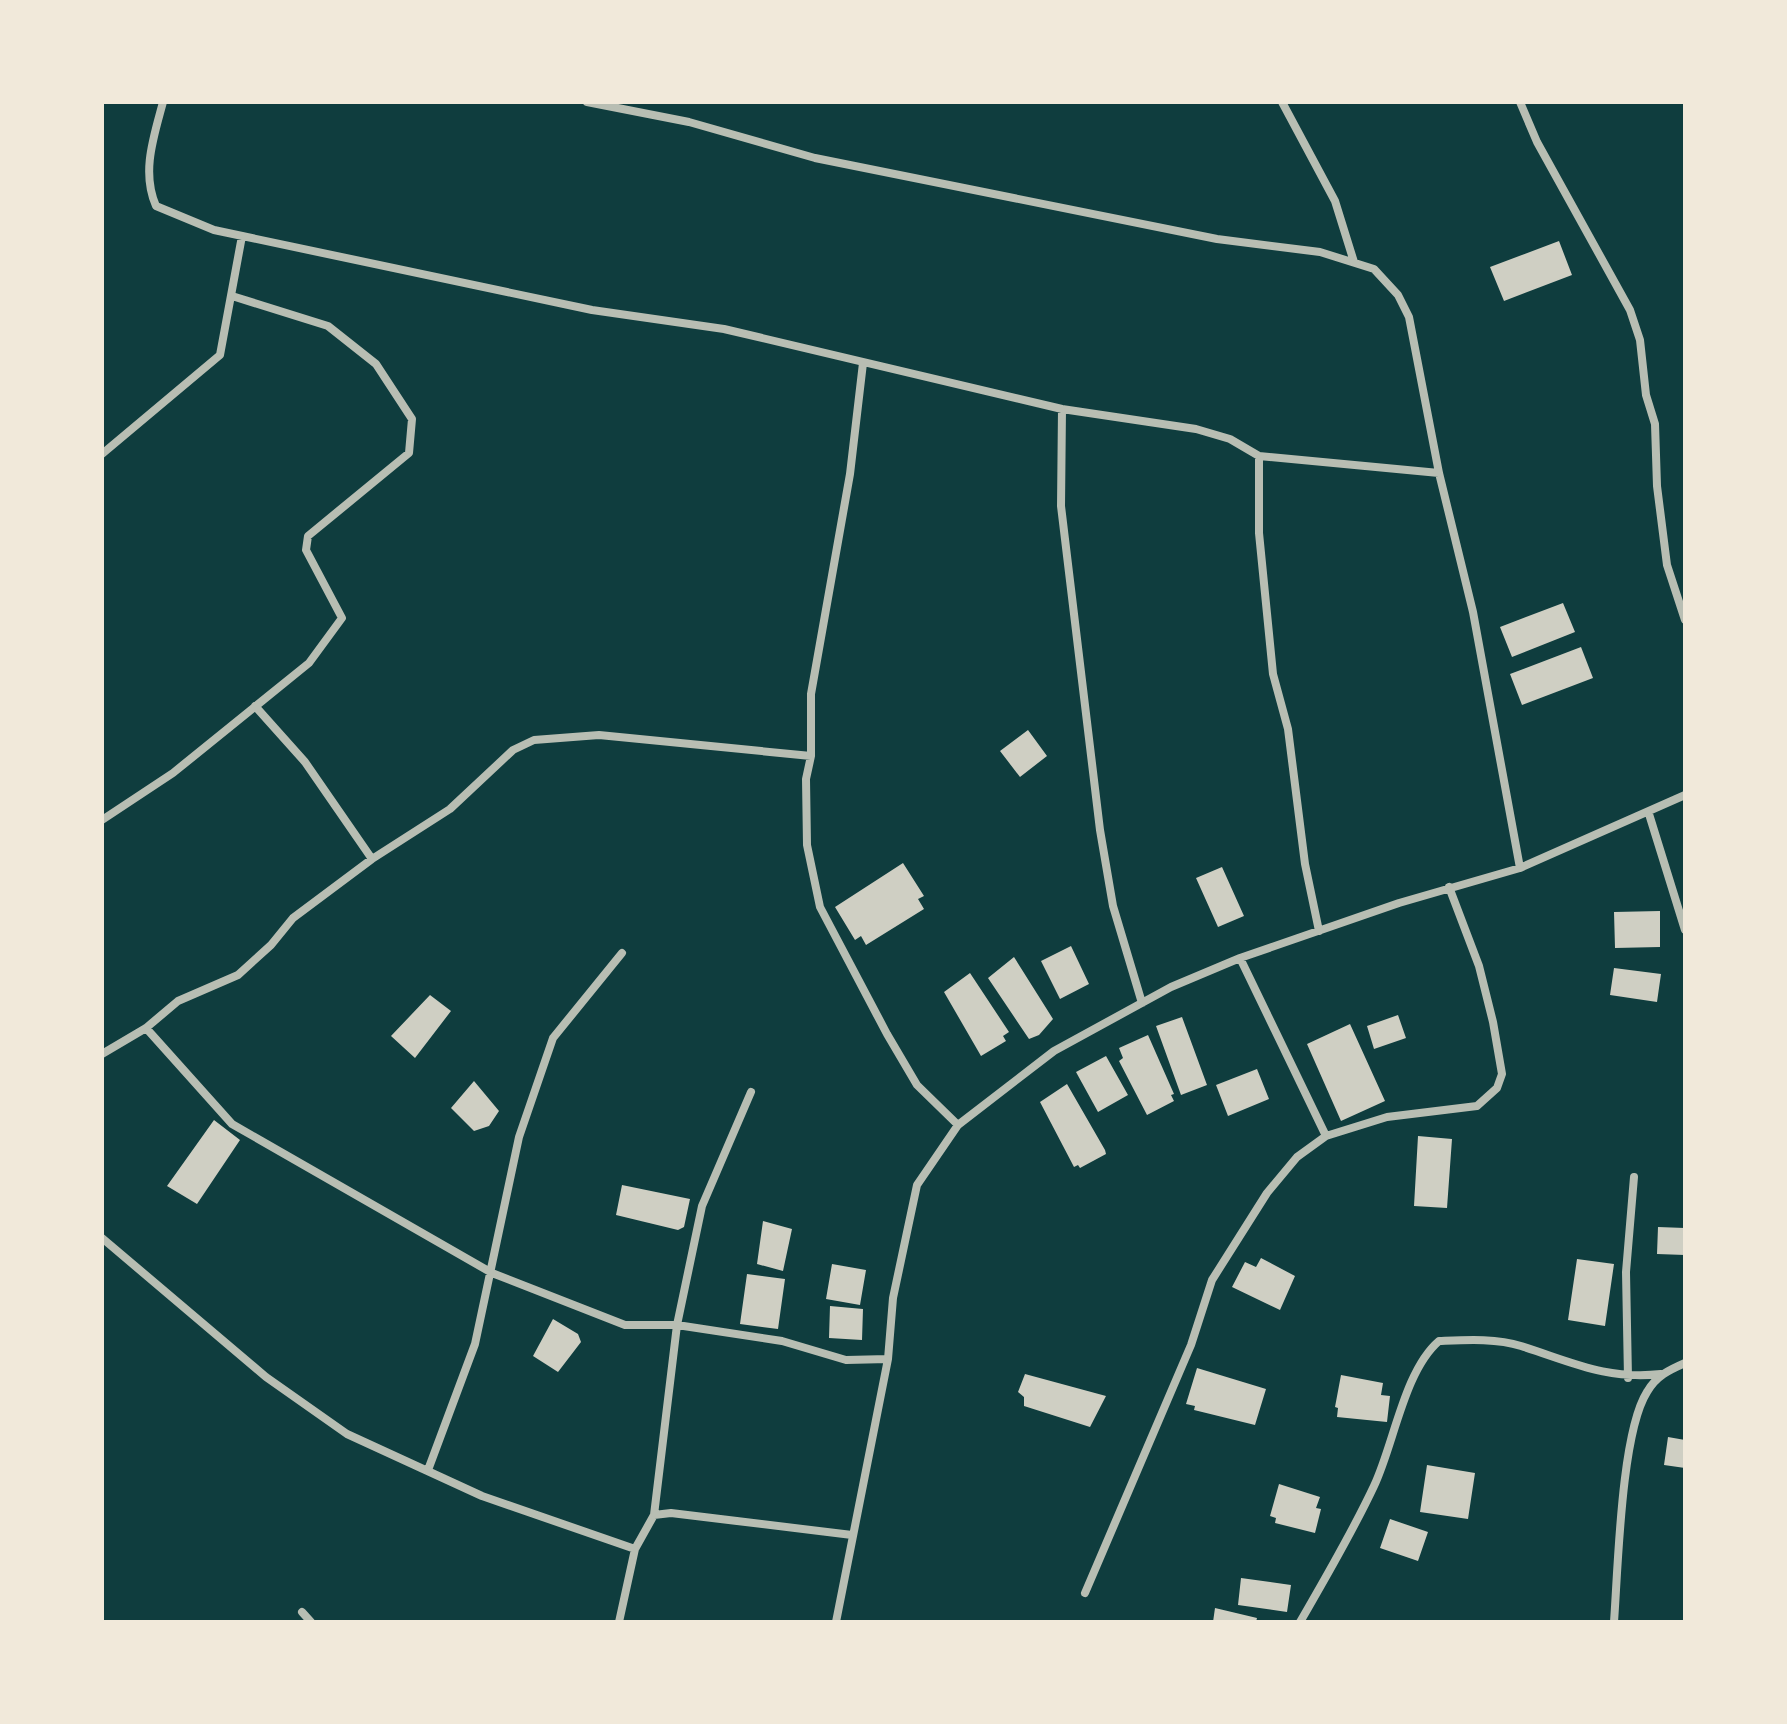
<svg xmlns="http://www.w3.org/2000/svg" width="1787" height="1724" viewBox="0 0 1787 1724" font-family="'Titillium Web',sans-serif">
  <rect width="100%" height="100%" fill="#0f3d3e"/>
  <path fill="#cfcfc3" d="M1559,241L1572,275L1504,301L1490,267Z
    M1563,603L1575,632L1512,657L1500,627Z
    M1581,647L1593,678L1522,705L1510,674Z
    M1028,730L1047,756L1020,777L1000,751Z
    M903,863L924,896L918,899L924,909L866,945L861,936L855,940L835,907Z
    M1222,867L1244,916L1218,927L1196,878Z
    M1660,911V947L1615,948L1614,912Z
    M1071,946L1089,984L1060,999L1041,961Z
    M1014,957L1053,1019L1039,1035L1029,1039L988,978Z
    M1614,968L1661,974L1657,1002L1610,995Z
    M970,973L1009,1032L1003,1036L1006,1041L981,1056L944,992Z
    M430,995L451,1011L415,1058L391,1036Z
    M1398,1015L1406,1038L1374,1049L1367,1026Z
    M1182,1017L1207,1085L1181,1095L1156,1026Z
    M1350,1024L1385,1101L1341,1121L1307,1044Z
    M1148,1035L1174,1094L1171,1095L1174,1101L1147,1115L1119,1061L1123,1058L1119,1048Z
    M1106,1056L1128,1095L1098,1112L1076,1072Z
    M1257,1069L1269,1099L1228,1116L1216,1085Z
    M474,1081L499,1111L489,1126L474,1131L451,1108Z
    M1067,1084L1105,1150L1106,1154L1080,1168L1078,1165L1074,1167L1040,1102Z
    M214,1120L240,1140L197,1204L167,1186Z
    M1418,1136L1452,1139L1447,1208L1414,1206Z
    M622,1185L690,1199L684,1227L678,1230L616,1215Z
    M763,1221L792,1229L783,1271L757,1264Z
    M1658,1227L1685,1228V1255L1657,1254Z
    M1261,1258L1295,1276L1280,1310L1232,1287L1245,1262L1256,1267Z
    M1577,1259L1614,1264L1605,1326L1568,1320Z
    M832,1264L866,1270L860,1305L826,1299Z
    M747,1274L785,1279L778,1329L740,1324Z
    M830,1306L863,1309L862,1340L829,1338Z
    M553,1319L578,1334L581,1342L558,1372L533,1356Z
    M1197,1368L1266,1389L1255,1425L1194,1410L1195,1406L1186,1404Z
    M1025,1374L1106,1396L1090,1427L1024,1406V1397L1018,1392Z
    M1341,1375L1383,1383L1381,1395L1390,1396L1387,1422L1337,1417L1338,1408L1335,1407Z
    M1668,1437L1685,1440V1468L1664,1465Z
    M1427,1465L1475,1473L1468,1519L1420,1512Z
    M1279,1484L1320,1497L1316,1508L1321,1509L1315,1533L1275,1523L1276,1518L1270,1516Z
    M1390,1519L1428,1532L1418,1561L1380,1548Z
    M1241,1578L1291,1585L1287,1612L1238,1605Z
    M1215,1608L1257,1618L1256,1622H1213Z"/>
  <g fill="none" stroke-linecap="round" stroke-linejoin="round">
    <path stroke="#b8beb3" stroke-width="8" d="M163,102C154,136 141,172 156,206L214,230L592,310L724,329L1062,409L1196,429L1230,439L1259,456L1439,473
      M587,102L689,122L815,158L1217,239L1320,252L1374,269L1398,295L1409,317L1439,473L1473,612L1520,868
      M1282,102L1335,201L1354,262
      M1520,102L1537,142L1630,310L1640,340L1646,395L1655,424L1657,486L1667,565L1685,620
      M863,363L850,474L811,694V756L806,779L807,845L820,907L887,1034L917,1085L958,1125
      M1062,409L1061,506L1100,830L1113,906L1142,1003
      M102,454L220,355L242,236
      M1259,456V533L1273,674L1288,729L1305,864L1319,931
      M255,706L305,762L372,859
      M1649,814L1685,930
      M102,820L173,773L309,663L342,618L306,550L308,536L409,453L412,419L376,364L328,326L232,296
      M1240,958L1326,1136
      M146,1028L232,1124L492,1273L625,1325H677L782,1341L846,1360L888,1359
      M102,1054L146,1028L178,1001L238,975L271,945L293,918L372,859L450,809L513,750L534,740L599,735L811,756
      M102,1238L266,1377L347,1434L482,1496L635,1549
      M1628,1378L1626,1272L1634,1177
      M428,1470L475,1344L519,1137L553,1038L622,953
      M654,1515L677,1325L702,1206L751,1092
      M1085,1593L1191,1345L1212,1280L1267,1193L1297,1157L1326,1136L1387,1117L1477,1106L1497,1088L1502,1074L1493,1022L1479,966L1449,887
      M302,1612L311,1622
      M619,1622L635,1549L654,1515L671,1513L852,1535
      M836,1622L888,1359L893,1298L917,1185L958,1125L1054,1051L1171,987L1240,958L1399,903L1520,868L1685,795
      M1300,1622C1326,1577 1352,1533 1374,1486C1394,1444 1404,1371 1439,1341C1465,1340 1496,1338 1521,1346C1572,1362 1606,1380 1661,1374
      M1614,1622C1618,1569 1621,1433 1647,1392C1656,1376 1669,1370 1685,1363"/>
  </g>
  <rect width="1787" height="1724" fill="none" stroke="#f1e9da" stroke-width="208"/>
</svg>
